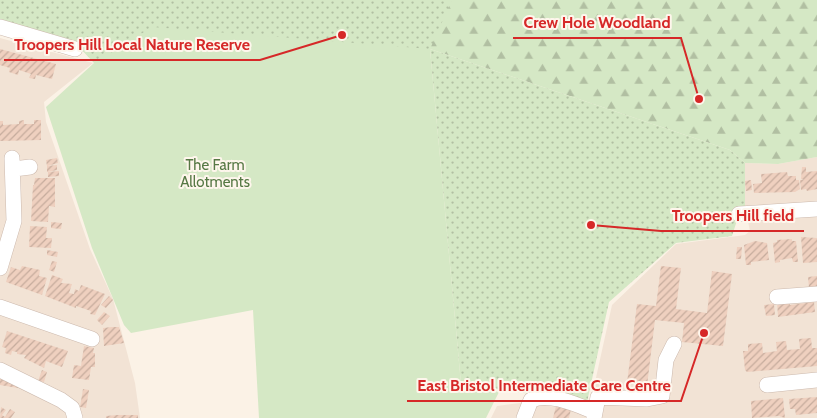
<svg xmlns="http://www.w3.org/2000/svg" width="817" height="418" viewBox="0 0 817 418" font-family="Cabin,sans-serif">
  <defs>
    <pattern id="forest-firs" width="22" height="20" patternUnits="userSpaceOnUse" patternTransform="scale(1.25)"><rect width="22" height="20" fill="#d5e8c5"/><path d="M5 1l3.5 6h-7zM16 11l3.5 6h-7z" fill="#b1bfa2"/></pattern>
    <pattern id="park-dots" width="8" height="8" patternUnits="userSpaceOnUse" patternTransform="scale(1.25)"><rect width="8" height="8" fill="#d5e8c5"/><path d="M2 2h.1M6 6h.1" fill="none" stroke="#b1bfa2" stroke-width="1.8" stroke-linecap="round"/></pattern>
    <pattern id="building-hatch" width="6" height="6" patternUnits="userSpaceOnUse" patternTransform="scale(1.25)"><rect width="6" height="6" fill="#efd0bf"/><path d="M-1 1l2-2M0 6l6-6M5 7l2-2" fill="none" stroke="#c6ac9d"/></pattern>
  </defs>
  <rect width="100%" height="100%" fill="#fbf2e6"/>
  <path fill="#f2e3d5" d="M0,38L93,63L44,102L46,122L90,249L113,299L135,383L140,418H0Z
    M817,157V418H491L497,406L520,403H535L588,414L612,305L676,244L745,235L750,231L745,207V163L778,164Z"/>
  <path fill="#d5e8c5" d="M0,0H433L430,49L461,384L499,392L486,418H259L253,310L131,333L124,325L92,248L46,107L94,63L79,47V42L0,20Z"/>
  <path fill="url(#forest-firs)" d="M433,0H817V157L778,164L745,163L730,150L430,49Z"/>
  <path fill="url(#park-dots)" d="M0,0H452L430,49L730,150L745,163V207L739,214L732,236L676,243L609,302L587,402L461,384L430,49L152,27L95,63L79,47V42L0,20Z"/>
  <path fill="url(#building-hatch)" d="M0,49L56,64L52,79L36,75L35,79L29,78L31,74L19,70L18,75L9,72L10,68L0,65Z
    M24,120V124H34V120H41V140L0,141V121H3V125L19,124V121Z
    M57,158L58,163L47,166L46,160Z
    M57,165V170L47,172V166Z
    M802,167H806V172L817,171V189L807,191L806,189L801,190L800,180H804L801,179Z
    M59,171V176L48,177V172Z
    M787,172L788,176H796V180H799L800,189L795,192L754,193L753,184L762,183L761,174Z
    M35,178H55V207L49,206L48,222L31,221L33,185L46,186L34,185Z
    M751,180L752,190L746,191L745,181Z
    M51,222L62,223L61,229L51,228Z
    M30,226L47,227L46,238H52L51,248L29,247Z
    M801,237L817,238V262L803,263Z
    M792,239V241H796L798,262H793L792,258L780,260V262L775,263L773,243L777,242V240Z
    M755,241L767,243L769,260L751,262V265H746L744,245Z
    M737,247H742L741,259H736Z
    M47,250L58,252L57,257L47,255Z
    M52,261L57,262L54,272L49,270Z
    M22,266L40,270L39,276L47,278L42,295L6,282L11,267L20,270Z
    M661,266L681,268L676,309L707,313L712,271L732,274L723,346L682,342L684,323L655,320L647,386L627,383L637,304L656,306Z
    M52,275L63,279L61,283L72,284L69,293L74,294L75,289L79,291L81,285L105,294L95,315L90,314L91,311L76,306V308L45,296Z
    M817,276V288H809L808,277Z
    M109,296L113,300L106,308L101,305Z
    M790,300V305L814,302L815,312L778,317L777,301Z
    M774,304L775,315L766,316L764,305Z
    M104,312L110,316L102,325L97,320Z
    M112,327H119L124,343L104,346L103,328Z
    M7,331L68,351L62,367L46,361L44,368L24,358L26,355L17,354V352L12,351L11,355L5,353L6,348L2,347Z
    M811,338L812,348H817V366L747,372L745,370L743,351H748V344L762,343L763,353L777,351L776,342L786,341L787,350L800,349L799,339Z
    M84,346L94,348L93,353H95V367H91L89,380L72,378L74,365L81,366Z
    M42,370L47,372L44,382L38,381Z
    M0,375L20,382L18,388L0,385Z
    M83,389L89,390L86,408L80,407Z
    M817,397V413L796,415L795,409H790L789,399Z
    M783,398L785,418L779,416L752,418L751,401Z
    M556,406L571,409L569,418H553Z
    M1,407L6,410L2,415L5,417L10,409L15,412L11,418H0Z
    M117,415H138V418H106V416Z"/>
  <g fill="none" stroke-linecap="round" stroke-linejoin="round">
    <g stroke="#ccb9ad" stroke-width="16">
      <path id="minor" d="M0,27L75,49
        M14,169L30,167
        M739,214L817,209
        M0,268L14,221L12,158
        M777,297L817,294
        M0,307L92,339
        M0,370L61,400L72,408L75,418
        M767,385L817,380
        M524,418L531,400C551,392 577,405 595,412
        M594,418L598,397L647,399L662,396L666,360L674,344"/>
    </g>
    <use href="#minor" stroke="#fff" stroke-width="15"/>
  </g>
  <g text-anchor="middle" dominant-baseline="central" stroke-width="4" stroke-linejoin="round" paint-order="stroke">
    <g font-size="15" fill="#567844" stroke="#fef6ec">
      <text x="215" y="165">The Farm<tspan x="215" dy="17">Allotments</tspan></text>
    </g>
  </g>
  <path fill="none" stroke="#d62828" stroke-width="2" d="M699 99L681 38H513M342 35L260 60H4M591 225L661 231H804M704 333L681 401H407"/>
  <g fill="#d62828" stroke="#fef6ec" stroke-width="2">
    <circle cx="699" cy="99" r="5"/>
    <circle cx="342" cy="35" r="5"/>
    <circle cx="591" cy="225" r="5"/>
    <circle cx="704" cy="333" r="5"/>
  </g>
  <g font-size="16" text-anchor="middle" font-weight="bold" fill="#d62828" stroke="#fef6ec" stroke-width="4" stroke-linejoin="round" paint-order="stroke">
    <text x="597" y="28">Crew Hole Woodland</text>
    <text x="132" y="50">Troopers Hill Local Nature Reserve</text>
    <text x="733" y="221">Troopers Hill field</text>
    <text x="544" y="391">East Bristol Intermediate Care Centre</text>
  </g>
</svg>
